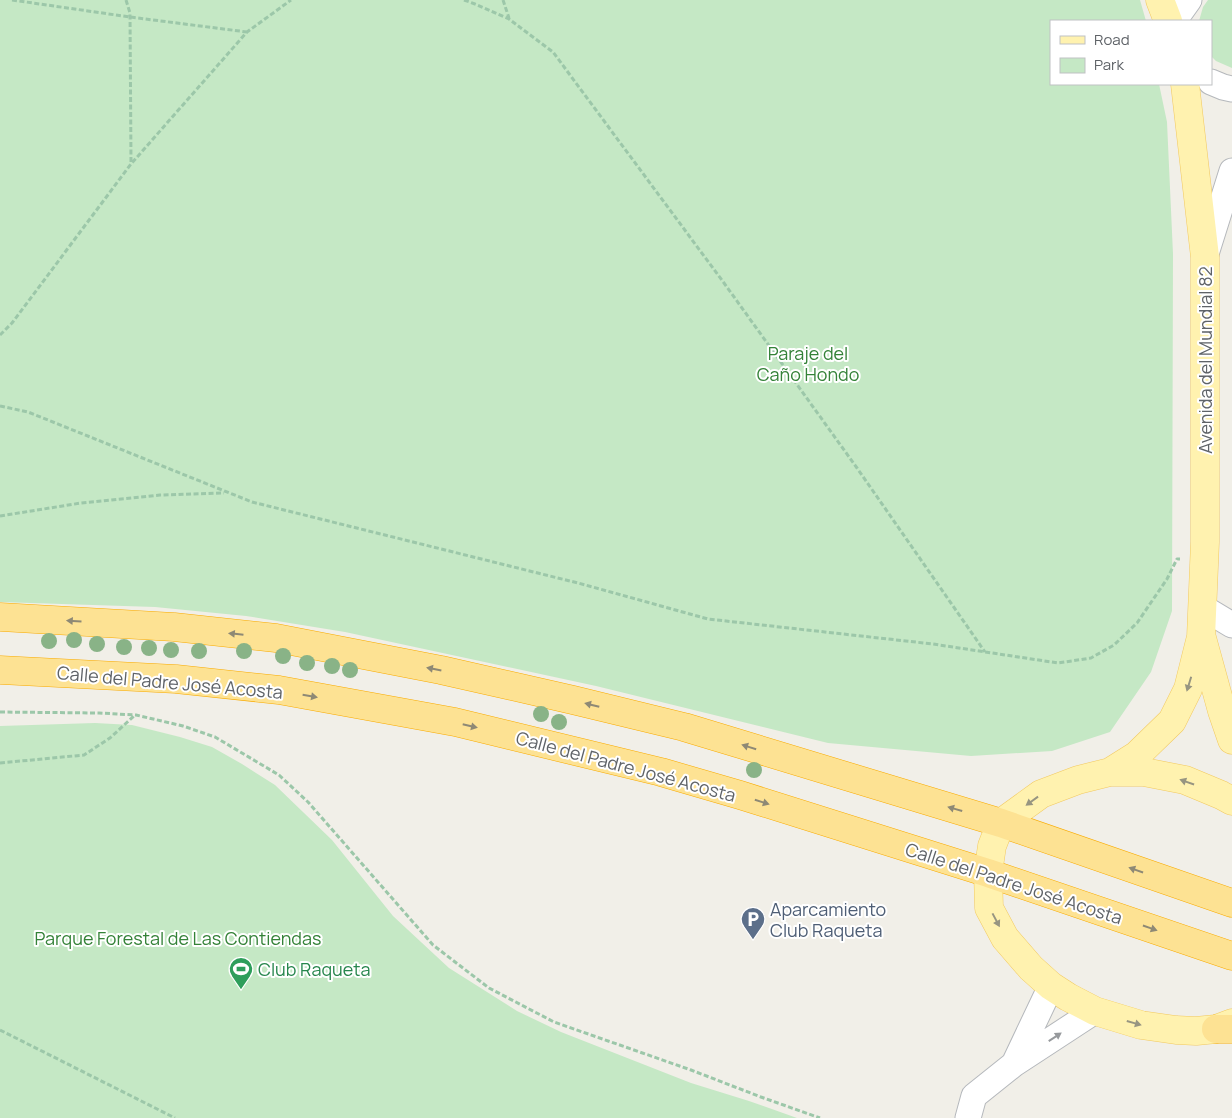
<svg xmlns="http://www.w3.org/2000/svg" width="1232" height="1118" viewBox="0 0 1232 1118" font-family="Manrope,sans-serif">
  <rect width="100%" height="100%" fill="#f1efe8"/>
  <path fill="#c5e8c5" d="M0,0H1140L1146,21H1051V84H1159L1167,122L1173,254L1172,611L1151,672L1110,732L1052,751L971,756L828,743L596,686L345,632L246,616L155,607L0,602Z
    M1208,0H1232V68L1216,61L1211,56V21H1199L1203,7Z
    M95,723L132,725L180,737L212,747L242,764L275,785L332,840L393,916L449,968L517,1011L561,1032L691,1083L749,1101L797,1118H0V726Z"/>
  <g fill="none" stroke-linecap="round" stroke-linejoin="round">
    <g stroke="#b5b8bc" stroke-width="27">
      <path id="minor" d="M1174,21L1189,0
        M1211,82L1223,87L1232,89
        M1205,257L1232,171
        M1202,607L1232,625
        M1014,1064L1051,986
        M968,1118L974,1096L1014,1064L1095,1011"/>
    </g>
    <g stroke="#f2c960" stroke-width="29">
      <path id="major" d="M1160,0L1168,21
        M1202,638L1222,711L1232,740
        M1110,772L1137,755L1172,721L1188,689L1201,637L1205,542V257L1185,84
        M1232,801L1221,795L1185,780L1144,772H1110L1078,780L1041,794L1001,823L992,846L988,873L989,908L1005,938L1031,968L1051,986L1068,997L1095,1011L1141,1025L1176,1030L1196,1031L1216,1029L1232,1023"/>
    </g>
    <g stroke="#f9ab00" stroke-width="29">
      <path id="highway" d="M0,617L174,627L276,638L441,670L573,700L684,727L1001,823L1232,903
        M0,670L176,679L279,690L455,722L661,772L740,795L988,873L1232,956
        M1216,1029H1232"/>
    </g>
    <path stroke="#9cc7a9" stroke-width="3" stroke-dasharray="5 2.5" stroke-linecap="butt" d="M12,0L130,17L247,32
      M126,0L130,13L131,164
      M464,0L475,4L509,19L553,52L724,283L857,468L985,652
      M503,0L509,18
      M0,335L12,323L131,164L247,32L291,0
      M0,406L28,412L252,502L578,583L708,619L933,644L1058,663L1091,658L1114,645L1137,623L1167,579L1177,559H1180
      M0,516L81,503L160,495L224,493
      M0,712L99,713L136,715L183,726L215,737L279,775L308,802L433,945L489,988L554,1022L691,1070L761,1097L820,1118
      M0,763L84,755L110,738L135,715
      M0,1030L175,1118"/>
    <use href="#minor" stroke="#fff" stroke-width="25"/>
    <use href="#major" stroke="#fff2af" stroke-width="28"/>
    <use href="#highway" stroke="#fde293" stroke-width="28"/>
  </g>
  <g fill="#89b387">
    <circle cx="74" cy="640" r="8"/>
    <circle cx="49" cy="641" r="8"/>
    <circle cx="97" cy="644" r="8"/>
    <circle cx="124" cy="647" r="8"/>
    <circle cx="149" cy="648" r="8"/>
    <circle cx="171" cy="650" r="8"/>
    <circle cx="199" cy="651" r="8"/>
    <circle cx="244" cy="651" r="8"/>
    <circle cx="283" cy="656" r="8"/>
    <circle cx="307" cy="663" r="8"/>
    <circle cx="332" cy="666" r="8"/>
    <circle cx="350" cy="670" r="8"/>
    <circle cx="541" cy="714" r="8"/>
    <circle cx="559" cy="722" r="8"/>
    <circle cx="754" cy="770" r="8"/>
  </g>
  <defs><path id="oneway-solid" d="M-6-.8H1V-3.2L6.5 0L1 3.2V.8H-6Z" transform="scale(1.25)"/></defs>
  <g fill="#8e8975">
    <use href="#oneway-solid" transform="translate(74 621) rotate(-176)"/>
    <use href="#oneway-solid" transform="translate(236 634) rotate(-174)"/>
    <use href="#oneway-solid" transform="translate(434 669) rotate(-169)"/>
    <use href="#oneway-solid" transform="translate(310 696) rotate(10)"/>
    <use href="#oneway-solid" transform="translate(592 705) rotate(-166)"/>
    <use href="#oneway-solid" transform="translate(470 726) rotate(13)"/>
    <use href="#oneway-solid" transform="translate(749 747) rotate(-163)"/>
    <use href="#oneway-solid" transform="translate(762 802) rotate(17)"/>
    <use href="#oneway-solid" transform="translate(955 809) rotate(-164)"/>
    <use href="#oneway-solid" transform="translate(1136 870) rotate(-161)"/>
    <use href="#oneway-solid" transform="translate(1150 928) rotate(19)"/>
  </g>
  <g fill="#979581">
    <use href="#oneway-solid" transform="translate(1189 684) rotate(107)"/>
    <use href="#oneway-solid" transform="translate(1187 782) rotate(-161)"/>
    <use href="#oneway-solid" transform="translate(1032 801) rotate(144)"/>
    <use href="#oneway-solid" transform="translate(996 920) rotate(62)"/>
    <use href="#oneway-solid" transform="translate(1134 1023) rotate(16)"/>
  </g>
  <use fill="#979a9d" href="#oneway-solid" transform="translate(1055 1037) rotate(-33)"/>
  <defs>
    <g id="parking-pin" transform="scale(1.25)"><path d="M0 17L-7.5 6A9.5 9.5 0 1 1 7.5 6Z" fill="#5c6f8a" stroke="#fff"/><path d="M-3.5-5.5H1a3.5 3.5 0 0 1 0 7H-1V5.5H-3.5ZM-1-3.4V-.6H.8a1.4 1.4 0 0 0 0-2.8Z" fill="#fff"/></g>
    <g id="stadium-pin" transform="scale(1.25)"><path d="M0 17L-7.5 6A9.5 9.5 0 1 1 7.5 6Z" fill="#2e9e5b" stroke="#fff"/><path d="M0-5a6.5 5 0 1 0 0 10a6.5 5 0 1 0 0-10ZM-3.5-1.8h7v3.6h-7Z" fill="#fff"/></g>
  </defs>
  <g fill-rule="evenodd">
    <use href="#parking-pin" x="753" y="919"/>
    <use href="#stadium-pin" x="241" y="969"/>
  </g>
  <g text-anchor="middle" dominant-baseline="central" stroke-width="4" stroke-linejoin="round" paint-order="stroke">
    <g font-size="18" fill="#348238" stroke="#fff">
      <text x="808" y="353">Paraje del<tspan x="808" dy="21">Caño Hondo</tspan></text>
      <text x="178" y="938">Parque Forestal de Las Contiendas</text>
    </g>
    <g font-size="18" fill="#5f6368" stroke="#fff">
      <text transform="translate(1205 360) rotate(-90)">Avenida del Mundial 82</text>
      <text transform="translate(170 682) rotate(5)">Calle del Padre José Acosta</text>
      <text transform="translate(626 766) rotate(15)">Calle del Padre José Acosta</text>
      <text transform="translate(1014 883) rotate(18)">Calle del Padre José Acosta</text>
    </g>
    <g font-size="18" fill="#4e5e75" stroke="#fff" text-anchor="start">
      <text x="770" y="909">Aparcamiento<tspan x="770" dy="21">Club Raqueta</tspan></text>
    </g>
    <g font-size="18" fill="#27864d" stroke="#fff" text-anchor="start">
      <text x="258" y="969">Club Raqueta</text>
    </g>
  </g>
  <rect x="1050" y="20" width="162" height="65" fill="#ffffff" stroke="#bfc1c3"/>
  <rect x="1060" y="36" width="25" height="8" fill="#fff2af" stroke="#bfc1c3"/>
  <text x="1094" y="45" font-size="15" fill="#5f6368">Road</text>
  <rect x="1060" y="58" width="25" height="15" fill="#c5e8c5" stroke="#bfc1c3"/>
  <text x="1094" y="70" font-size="15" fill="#5f6368">Park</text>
</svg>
